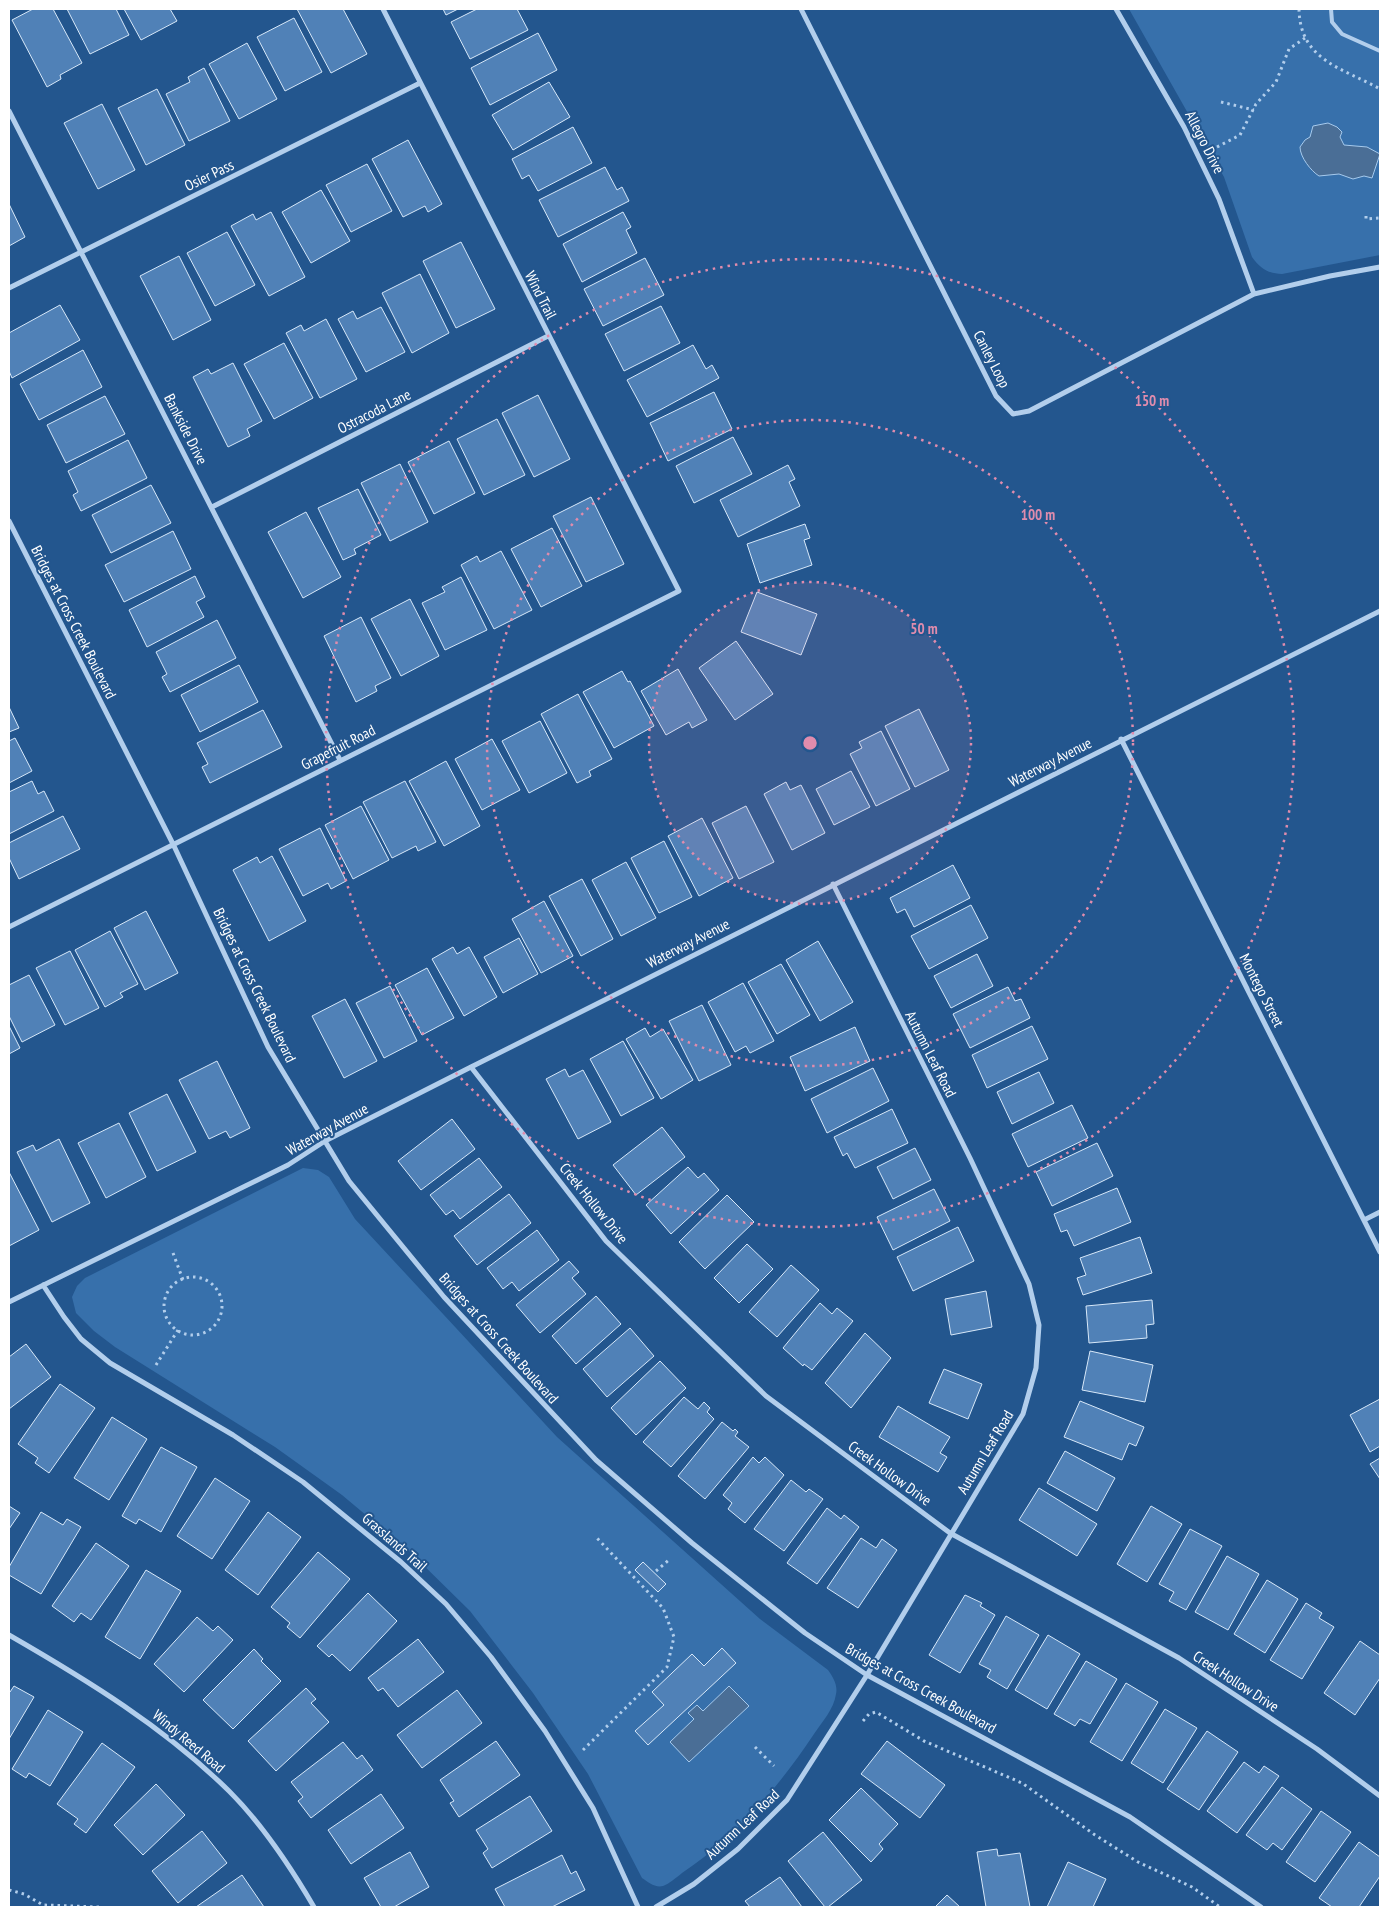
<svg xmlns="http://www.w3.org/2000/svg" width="1389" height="1916" viewBox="0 0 1389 1916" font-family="'PT Sans Narrow',sans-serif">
  <rect width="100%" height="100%" fill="#23568e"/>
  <path fill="#3770ab" d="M1129,9H1380V255L1282,274C1267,273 1261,269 1252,257L1224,177Z
    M303,1168L318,1170L329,1177L355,1219L557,1437L760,1619L828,1670C833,1677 838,1685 836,1694C834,1709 822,1722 814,1734C778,1788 736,1837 682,1873C677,1877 669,1884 663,1886C655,1888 648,1882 642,1878L588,1774L533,1693L470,1611L410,1552L342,1495L275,1447L115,1347L94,1331L76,1313L72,1297L77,1286L85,1278Z"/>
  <path fill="#4a6e96" stroke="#a6caed" d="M1328,123L1337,127L1342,132L1340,137L1344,145L1367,147L1380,154L1372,178L1364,176L1353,179L1339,174L1319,176C1311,171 1300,157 1300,147L1305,140L1310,137L1313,126Z
    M729,1686L749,1706L689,1762L670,1742L694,1719L688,1713L697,1705L703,1711Z"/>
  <path fill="#5081b7" stroke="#d7e8f9" d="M33,9H53L82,63L60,75L61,79L47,87L12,20Z
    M67,9H116L129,35L90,54Z
    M124,9H170L177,21L141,40Z
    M297,9H343L367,54L331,73Z
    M443,9H458L446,15Z
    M477,9H517L528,30L470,59L451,22Z
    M294,18L322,72L285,91L257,37Z
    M538,33L557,70L490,105L471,68Z
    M247,43L277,99L239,119L209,64Z
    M204,68L230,121L189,141L166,94L190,82L188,77Z
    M549,82L570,117L513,150L492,115Z
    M157,89L185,145L146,165L118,108Z
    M102,104L135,170L98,189L64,123Z
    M573,127L592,163L538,191L529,175L522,179L512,159Z
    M408,140L442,204L428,212L425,206L403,217L372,159Z
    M367,164L392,211L351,232L326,185Z
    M605,167L617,190L622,187L629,201L558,237L539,200Z
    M321,190L350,241L311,263L282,212Z
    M9,204L25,237L9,246Z
    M271,212L305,277L269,296L231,226L253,214L256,220Z
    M623,212L631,227L626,230L637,253L582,282L563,244Z
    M227,232L255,285L215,306L187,253Z
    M461,242L495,309L456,328L423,261Z
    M179,256L211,320L173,340L140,276Z
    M645,258L664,295L603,326L584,289Z
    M420,274L449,333L412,353L382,293Z
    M60,305L80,340L12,378L9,371V333Z
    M661,306L680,343L624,371L605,334Z
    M381,307L405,352L366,372L338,319L353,311L357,319Z
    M326,319L357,379L320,398L286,333L301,325L304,331Z
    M284,343L313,398L274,419L244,364Z
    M693,345L706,369L712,365L719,378L647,417L627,380Z
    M83,350L102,387L39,420L20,384Z
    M233,363L262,421L247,429L250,436L228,447L193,377L208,369L211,374Z
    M714,392L732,429L668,461L650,423Z
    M538,395L570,459L534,477L502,413Z
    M105,396L125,434L66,463L47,425Z
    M497,419L525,475L484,495L457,439Z
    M733,437L752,474L694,503L676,466Z
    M128,440L147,478L81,511L73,495L78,492L68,471Z
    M449,441L475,493L434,514L408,462Z
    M400,464L428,522L390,541L361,483Z
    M788,465L795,479L789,482L800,506L738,537L720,500Z
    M151,485L171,523L111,553L92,515Z
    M358,489L381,535L354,549L356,554L343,560L318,508Z
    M591,497L624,564L586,582L553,516Z
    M306,512L341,577L303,598L268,532Z
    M805,524L810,538L804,540L812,565L760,583L747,544Z
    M552,528L582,586L541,607L511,549Z
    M173,531L191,569L124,602L105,565Z
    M501,551L532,610L494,629L461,565L477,556L480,562Z
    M195,576L205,597L196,602L204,617L147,647L129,610Z
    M461,577L487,630L445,650L422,603L445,592L442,587Z
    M757,592L817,614L801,655L741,632Z
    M410,599L439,656L401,676L371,619Z
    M361,617L391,678L375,686L377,691L356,702L324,636Z
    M217,620L236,658L170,692L162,677L167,674L156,652Z
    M736,641L773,694L735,720L699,668Z
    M239,665L258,702L200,732L181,695Z
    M678,669L707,720L692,728L689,722L666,735L641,691Z
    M622,671L628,682L630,681L654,726L614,748L583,692Z
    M578,694L612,759L589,771L591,776L577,783L541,714Z
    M9,707L19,728L9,732Z
    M919,709L949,770L915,787L885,726Z
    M263,710L282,747L210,783L202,767L208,764L197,743Z
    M540,721L567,773L529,793L502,741Z
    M881,731L910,789L876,806L850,754L862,748L859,742Z
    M15,738L32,771L9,783V741Z
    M492,739L520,790L482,810L455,759Z
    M446,761L480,826L444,846L409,781Z
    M851,771L870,807L834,825L816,789Z
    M32,781L38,794L44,791L54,811L9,834V792Z
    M405,781L436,842L418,851L416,846L392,858L363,802Z
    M786,782L790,790L801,785L825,833L792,850L764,794Z
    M361,806L389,860L353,879L325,825Z
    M746,806L774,862L739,879L712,823Z
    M63,816L80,849L19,879L9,858V843Z
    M702,818L733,878L699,896L668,836Z
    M320,828L346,881L331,889L328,883L303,896L279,849Z
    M664,841L692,897L659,913L631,858Z
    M272,856L306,921L269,941L233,870L257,857L260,863Z
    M626,862L656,918L621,936L592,880Z
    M953,865L970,898L914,927L905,909L897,913L890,898Z
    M582,879L613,939L581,956L549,896Z
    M544,901L573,956L541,973L512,919Z
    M971,905L988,938L929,969L911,936Z
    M146,911L178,973L145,990L114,928Z
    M110,931L138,984L120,993L123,997L105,1007L75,950Z
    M519,938L538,974L503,993L484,957Z
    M818,941L853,1002L820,1021L786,960Z
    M453,947L457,954L469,947L497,997L464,1016L432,959Z
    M70,951L99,1008L65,1025L36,968Z
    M977,954L993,986L951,1008L934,976Z
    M781,964L810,1015L777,1034L748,982Z
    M427,968L454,1018L422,1035L395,985Z
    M29,975L55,1025L22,1042L9,1016V985Z
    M743,983L774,1041L750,1053L746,1046L735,1052L708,1002Z
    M390,986L417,1041L384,1058L356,1003Z
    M1008,987L1015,1001L1021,999L1030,1018L970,1048L953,1014Z
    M345,999L377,1061L344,1078L312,1016Z
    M702,1005L731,1065L699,1081L669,1021Z
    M9,1026L20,1048L9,1054Z
    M1032,1026L1048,1059L987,1088L972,1055Z
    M855,1027L870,1061L805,1091L790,1057Z
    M645,1028L650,1037L663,1029L693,1080L661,1099L626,1039Z
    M623,1041L654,1098L621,1116L590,1059Z
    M217,1061L250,1128L230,1138L226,1131L209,1139L179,1080Z
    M873,1068L889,1101L827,1133L811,1099Z
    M565,1069L569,1077L583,1070L611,1122L578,1139L546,1079Z
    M1039,1072L1054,1103L1012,1124L997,1092Z
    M167,1094L196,1152L157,1171L129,1113Z
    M1072,1105L1088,1138L1028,1167L1012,1134Z
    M892,1109L908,1143L855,1168L847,1153L843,1156L834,1137Z
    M452,1119L475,1149L421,1190L398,1161Z
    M119,1123L146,1177L106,1198L78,1143Z
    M662,1127L685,1157L636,1195L613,1165Z
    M59,1139L90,1203L52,1222L17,1152L33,1145L36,1151Z
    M1097,1143L1113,1176L1052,1206L1036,1172Z
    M915,1148L931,1180L893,1199L877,1167Z
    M479,1158L502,1187L460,1219L453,1210L446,1215L430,1195Z
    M688,1167L698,1178L704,1173L719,1190L671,1234L646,1205Z
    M9,1172L39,1230L9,1246Z
    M1117,1188L1131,1222L1074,1246L1067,1230L1061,1232L1054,1214Z
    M934,1189L950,1221L893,1250L877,1217Z
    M509,1194L531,1223L477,1265L454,1236Z
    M727,1195L754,1222L705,1269L679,1242Z
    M958,1227L974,1261L913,1291L897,1257Z
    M537,1230L559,1260L519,1291L512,1282L503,1289L487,1268Z
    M1140,1237L1152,1273L1083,1295L1077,1278L1086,1275L1080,1258Z
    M747,1244L773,1269L739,1303L714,1278Z
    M569,1261L579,1272L572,1278L586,1294L540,1333L516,1305Z
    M791,1265L819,1290L777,1337L749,1312Z
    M986,1291L992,1327L951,1335L945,1299Z
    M596,1296L621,1324L576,1364L552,1336Z
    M1152,1300L1154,1324L1146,1325L1147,1338L1089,1343L1086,1306Z
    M820,1303L832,1314L837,1308L853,1321L812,1370L804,1364L803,1366L783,1348Z
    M630,1328L654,1356L607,1397L583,1369Z
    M865,1333L891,1358L851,1408L825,1383Z
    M26,1344L51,1377L9,1409V1357Z
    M1090,1351L1153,1365L1145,1402L1082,1390Z
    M660,1361L686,1388L636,1435L611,1408Z
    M944,1369L982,1384L968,1419L929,1403Z
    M60,1384L95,1408L49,1473L35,1463L38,1458L18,1444Z
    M684,1397L698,1409L704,1402L710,1408L707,1412L714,1419L671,1467L643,1442Z
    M1380,1399V1446L1370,1452L1350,1415Z
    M1080,1401L1144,1427L1136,1446L1129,1443L1122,1460L1064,1437Z
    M898,1406L950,1437L940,1453L947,1457L938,1472L879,1437Z
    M112,1417L147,1439L109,1500L74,1478Z
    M722,1422L733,1431L735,1429L738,1432L735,1436L749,1447L705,1499L678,1476Z
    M161,1447L197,1467L161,1532L139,1519L136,1524L122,1516Z
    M1065,1451L1115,1478L1097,1511L1047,1483Z
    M753,1457L759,1463L765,1457L784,1475L745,1523L728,1509L732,1503L723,1495Z
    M1380,1458V1479L1370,1464Z
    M215,1478L250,1501L212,1559L177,1536Z
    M791,1480L806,1492L809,1489L823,1499L784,1551L754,1529Z
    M1039,1488L1097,1524L1077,1556L1019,1520Z
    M9,1506L20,1513L9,1529Z
    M1151,1506L1182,1524L1147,1582L1117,1564Z
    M827,1508L841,1519L844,1515L859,1527L817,1584L787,1563Z
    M41,1512L63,1525L67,1519L81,1527L41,1594L9,1575V1567Z
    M268,1512L301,1537L258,1595L225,1570Z
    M1190,1529L1222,1546L1186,1610L1169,1601L1174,1592L1159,1584Z
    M861,1538L876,1548L882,1539L897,1550L858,1608L827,1588Z
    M96,1543L129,1566L91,1620L81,1613L74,1622L52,1606Z
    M318,1552L350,1579L300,1638L287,1627L290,1623L271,1607Z
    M1227,1556L1259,1574L1228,1630L1195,1612Z
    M643,1562L666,1584L658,1592L635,1570Z
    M146,1570L181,1591L140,1659L105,1637Z
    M1267,1580L1298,1599L1265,1653L1234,1634Z
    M368,1593L397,1621L350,1671L332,1654L329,1657L317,1646Z
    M965,1595L982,1603L980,1606L995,1615L960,1673L929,1655Z
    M1306,1603L1322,1613L1319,1618L1334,1627L1302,1679L1270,1660Z
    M1006,1616L1039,1635L1007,1689L987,1677L991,1670L979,1664Z
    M197,1617L213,1631L218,1626L233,1640L184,1692L154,1664Z
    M1048,1635L1080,1654L1047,1709L1015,1690Z
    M418,1639L444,1672L398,1707L383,1688L378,1691L368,1678Z
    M1360,1641L1380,1655V1678L1355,1715L1324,1693Z
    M722,1648L736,1663L648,1745L635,1731L664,1705L652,1692L692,1654L704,1666Z
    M254,1649L263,1659L261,1661L281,1681L233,1729L203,1700Z
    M1086,1661L1117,1679L1090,1724L1080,1719L1075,1726L1054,1714Z
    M1126,1683L1158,1702L1122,1761L1090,1742Z
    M14,1686L34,1697L9,1739V1691L10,1692Z
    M306,1688L316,1699L311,1703L329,1722L276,1771L248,1741Z
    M457,1690L482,1723L422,1768L397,1735Z
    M1165,1709L1197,1728L1163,1783L1131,1763Z
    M48,1710L83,1732L50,1786L29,1773L26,1778L12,1769Z
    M1207,1731L1238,1752L1199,1810L1167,1789Z
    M496,1741L520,1775L459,1817L450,1803L454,1801L440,1780Z
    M887,1741L945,1785L920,1818L861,1774Z
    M343,1742L357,1759L362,1755L373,1770L311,1818L298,1801L303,1797L291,1782Z
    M102,1743L135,1767L86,1833L74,1824L78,1819L57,1804Z
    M1244,1762L1259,1773L1264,1766L1279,1776L1237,1833L1207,1811Z
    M156,1784L185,1815L143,1855L114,1825Z
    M1282,1787L1312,1809L1282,1850L1273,1843L1267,1850L1246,1835Z
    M861,1788L898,1824L879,1844L883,1849L871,1862L829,1820Z
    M381,1794L404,1828L351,1864L328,1830Z
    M530,1796L552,1831L492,1868L483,1853L488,1849L476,1830Z
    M1321,1811L1351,1832L1315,1882L1286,1862Z
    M202,1831L227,1863L178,1903L152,1871Z
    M823,1832L862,1880L828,1907H825L788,1861Z
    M1359,1842L1380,1857V1876L1359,1907H1332L1319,1898Z
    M997,1849L998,1856L1020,1853L1030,1907H986L977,1852Z
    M410,1852L429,1887L394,1907H381L364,1878Z
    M562,1855L571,1874L576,1871L585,1890L552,1907H505L495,1889Z
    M1068,1862L1106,1879L1093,1907H1047Z
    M242,1875L264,1907H196Z
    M780,1877L802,1907H750L745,1901Z
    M947,1895L960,1907H935Z"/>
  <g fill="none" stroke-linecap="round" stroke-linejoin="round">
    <path stroke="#b2ceec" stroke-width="3" stroke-dasharray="2.5 4" stroke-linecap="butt" d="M1299,9C1300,61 1343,68 1380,89
      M1221,102L1254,110
      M1217,147L1240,135L1256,104L1276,82L1289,49L1305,38
      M1366,216V219L1380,218
      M173,1253L183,1280
      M164 1306a29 29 0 1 1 58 0a29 29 0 1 1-58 0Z
      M156,1365L178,1330
      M656,1571L670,1559
      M863,1721L869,1714L876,1712L924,1741L1022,1783L1095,1835L1138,1862L1192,1887L1220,1907
      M755,1747L774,1766
      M583,1750L667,1667L674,1637L663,1608L596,1537
      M9,1890L24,1894L43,1905L100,1907"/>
    <path stroke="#b2ceec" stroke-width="4" d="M1331,9L1332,22L1342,34L1380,51"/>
    <path stroke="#b2ceec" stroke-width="5" d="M801,9L996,396L1013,414L1029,411L1254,294L1330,276L1380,267
      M1116,9L1184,127L1219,199L1254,294
      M9,111L340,760
      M9,288L420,83
      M212,507L548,336
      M9,521L174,846L268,1047L349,1181L444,1297L596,1460L692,1543L805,1633L867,1675L1130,1817L1261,1907
      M1121,739L1380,1252
      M9,927C233,817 455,702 679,591L383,9
      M471,1067L606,1241L766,1396L950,1533L1179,1658L1317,1749L1380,1796
      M1364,1220L1380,1212
      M43,1285L64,1317L81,1339L110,1363L233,1435L303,1482L401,1562L446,1604L491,1657L545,1731L593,1808L638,1907
      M9,1302L288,1165L325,1141L471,1067L1380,611
      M9,1635C87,1680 164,1727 229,1791C263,1825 290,1866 314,1907
      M656,1907L694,1884L738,1849L787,1800L867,1675L1023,1414L1036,1368L1039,1325L1029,1284L970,1158L833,884"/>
  </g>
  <circle cx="810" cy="743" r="161" fill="#e08cad" fill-opacity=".12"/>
  <g fill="none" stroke="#e08cad" stroke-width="2.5" stroke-dasharray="2.5 5">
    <circle cx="810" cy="743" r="161"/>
    <circle cx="810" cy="743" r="323"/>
    <circle cx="810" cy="743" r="484"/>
  </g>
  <g text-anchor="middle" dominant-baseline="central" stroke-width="4" stroke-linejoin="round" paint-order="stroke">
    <g font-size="15" fill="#fff" stroke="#23568e">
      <text transform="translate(1205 142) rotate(63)">Allegro Drive</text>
      <text transform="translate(209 175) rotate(-26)">Osier Pass</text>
      <text transform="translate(541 295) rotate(63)">Wind Trail</text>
      <text transform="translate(992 359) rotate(63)">Canley Loop</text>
      <text transform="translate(374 411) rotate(-27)">Ostracoda Lane</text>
      <text transform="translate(186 429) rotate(63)">Bankside Drive</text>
      <text transform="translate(74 622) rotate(63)">Bridges at Cross Creek Boulevard</text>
      <text transform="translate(338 747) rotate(-27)">Grapefruit Road</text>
      <text transform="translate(1050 762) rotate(-27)">Waterway Avenue</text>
      <text transform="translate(688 943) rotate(-27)">Waterway Avenue</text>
      <text transform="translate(255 985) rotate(64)">Bridges at Cross Creek Boulevard</text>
      <text transform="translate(1262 990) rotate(63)">Montego Street</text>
      <text transform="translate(931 1054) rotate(63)">Autumn Leaf Road</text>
      <text transform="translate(327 1129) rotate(-29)">Waterway Avenue</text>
      <text transform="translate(594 1203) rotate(51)">Creek Hollow Drive</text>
      <text transform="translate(499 1338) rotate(48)">Bridges at Cross Creek Boulevard</text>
      <text transform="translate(985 1452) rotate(-59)">Autumn Leaf Road</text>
      <text transform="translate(890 1473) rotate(36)">Creek Hollow Drive</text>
      <text transform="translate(395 1542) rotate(41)">Grasslands Trail</text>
      <text transform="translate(1236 1681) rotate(33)">Creek Hollow Drive</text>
      <text transform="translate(921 1688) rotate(29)">Bridges at Cross Creek Boulevard</text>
      <text transform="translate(189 1741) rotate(40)">Windy Reed Road</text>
      <text transform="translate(742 1824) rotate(-43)">Autumn Leaf Road</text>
    </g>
  </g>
  <circle cx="810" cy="743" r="8" fill="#e08cad" stroke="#23568e" stroke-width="2.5"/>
  <g font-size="15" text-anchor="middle" font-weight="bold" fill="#e08cad" stroke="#23568e" stroke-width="4" stroke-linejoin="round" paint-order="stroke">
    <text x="1152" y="406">150 m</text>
    <text x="1038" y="520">100 m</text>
    <text x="924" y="634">50 m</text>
  </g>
  <rect width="1389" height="1916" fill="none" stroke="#ffffff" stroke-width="20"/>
</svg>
